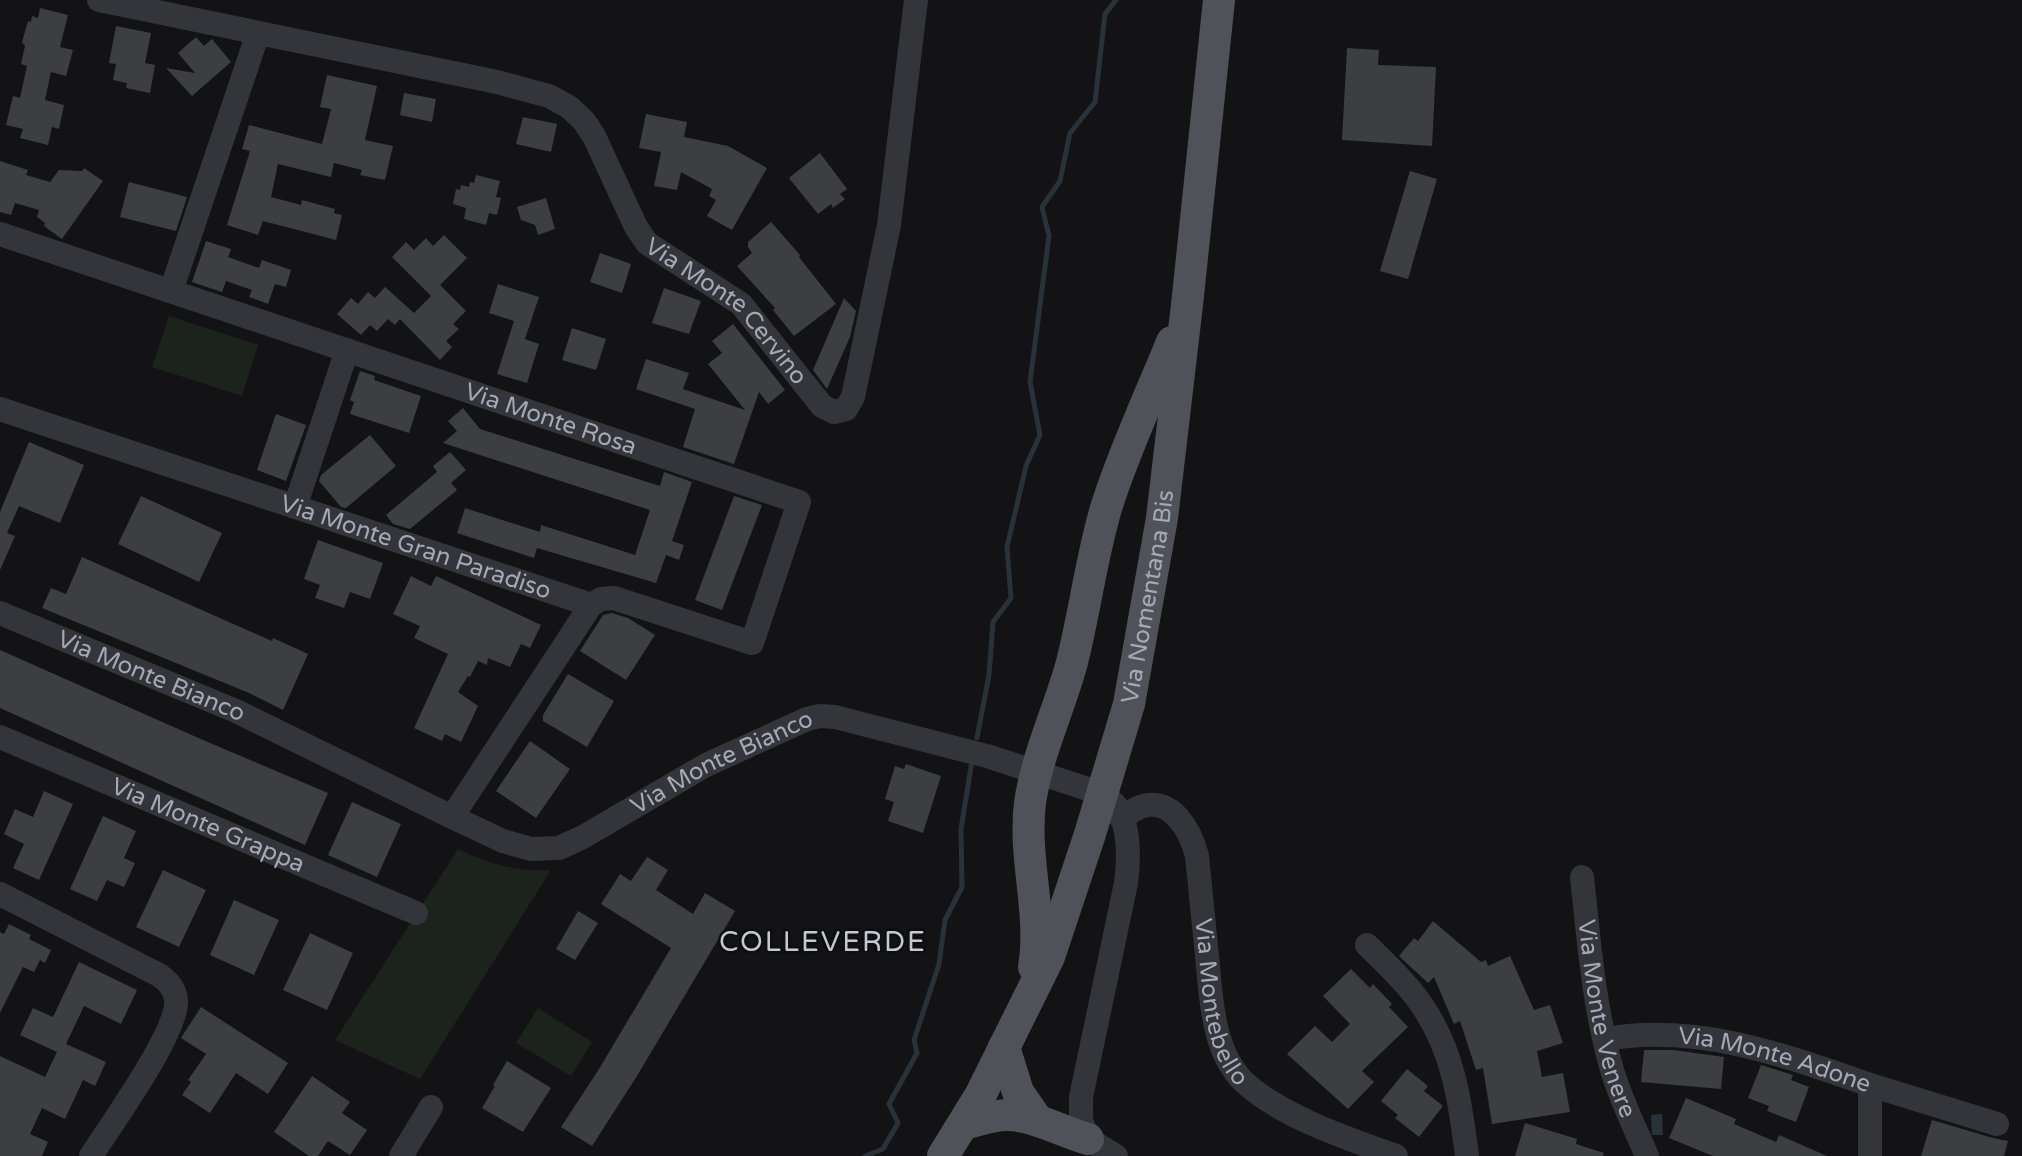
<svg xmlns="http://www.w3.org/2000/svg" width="2022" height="1156" viewBox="0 0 2022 1156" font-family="'Varela Round',sans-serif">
  <rect width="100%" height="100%" fill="#131315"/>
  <path fill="#1b231c" d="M169,316L258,345L242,396L152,367Z
    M458,849C488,864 518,872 551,870L420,1079L335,1040Z
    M538,1008L592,1042L571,1076L516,1043Z"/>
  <path fill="#293239" d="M1662,1114L1663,1135H1652L1651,1115Z"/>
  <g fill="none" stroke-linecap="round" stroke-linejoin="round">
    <path stroke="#293239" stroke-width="5" d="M977,738L989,675L993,622L1011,598L1007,547L1026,466L1040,435L1030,382L1049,236L1042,207L1060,181L1070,133L1095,102L1105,14L1116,0
      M865,1156L883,1149L898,1123L889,1104L917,1053L914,1040L939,964L945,920L962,887L961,829L972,761"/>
  </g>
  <path fill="#3d3e42" d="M40,8L68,15L60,47L73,50L66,76L51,72L45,100L64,105L59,129L52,127L48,145L20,138L23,129L6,125L13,96L20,98L27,66L21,64L25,46L22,42L28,21L31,22L32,16L38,18Z
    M116,26L151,33L145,63L155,65L150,93L126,88L127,83L113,80L116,64L109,63Z
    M196,37L204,46L212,39L231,62L192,96L166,68L195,73L178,53Z
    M1347,48L1379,50L1378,65L1436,67L1432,146L1342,140Z
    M327,75L377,86L365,140L393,146L385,180L360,175L362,170L334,163L331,177L278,164L271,197L301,205L302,200L335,209L334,213L342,215L336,240L263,221L258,235L227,225L250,151L242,149L249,125L322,144L331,109L320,107Z
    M404,93L436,99L432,122L400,115Z
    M646,114L687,122L684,137L728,146L767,168L732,230L707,216L716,200L709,196L712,189L681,172L677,190L654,186L661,152L639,148Z
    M523,117L557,124L551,152L516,144Z
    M820,153L847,189L840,194L845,199L833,208L831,204L818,214L789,178Z
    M0,161L28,170L26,175L50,182L59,170L82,171L84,168L103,181L62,239L44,226L45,223L37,217L39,210L15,203L11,215L0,212Z
    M1410,171L1437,179L1408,279L1380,271Z
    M476,175L500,181L496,197L501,198L497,215L489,213L486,225L464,219L466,208L453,204L456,189L460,190L461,185L469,187L470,182L474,183Z
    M129,182L187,197L176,231L120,217Z
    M546,198L555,229L538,235L535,225L521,220L517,207Z
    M771,222L800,255L799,257L836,304L794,336L773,310L775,308L737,266L752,253L748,247V242Z
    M444,235L467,258L440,285L466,311L453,324L459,329L446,341L452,347L440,360L400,319L395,325L388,319L377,331L370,325L361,335L337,314L351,298L358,304L368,292L375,298L385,287L414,313L431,296L392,257L406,242L414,250L426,238L433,246Z
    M206,241L231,249L228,257L259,268L262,260L291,270L286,287L275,284L268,304L249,297L252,290L226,281L222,292L192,282Z
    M600,253L631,264L622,293L590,282Z
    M498,284L539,297L525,339L539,344L527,383L497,374L514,321L489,313Z
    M664,288L701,301L689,334L652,323Z
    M844,298L856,311L850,337L827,389L813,370Z
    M733,324L785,390L768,404L759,392L734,464L683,447L695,409L636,389L646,359L689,373L683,389L745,410L708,364L722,353L712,341Z
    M572,328L606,339L596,370L562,360Z
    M360,371L375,376L374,380L421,396L409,433L350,414L354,402L350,400Z
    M463,408L480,429L660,486L664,472L692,482L672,541L684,545L679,560L666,555L656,583L537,548L534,558L457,533L465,508L540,532L541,525L635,555L650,510L443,443L457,431L448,421Z
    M276,414L306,425L286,481L257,470Z
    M370,435L396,466L346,508L341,507L319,481L321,475Z
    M29,442L84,465L60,523L19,506L7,533L15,536L0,570V512Z
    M450,452L466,470L451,483L457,490L410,529L393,524L386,515L437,472L433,466Z
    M141,496L222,533L199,582L118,544Z
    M734,496L762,505L722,610L695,600Z
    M318,540L383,563L370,599L350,592L344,608L315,598L320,585L304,579Z
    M82,557L272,641L273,638L308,654L283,710L249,693L42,608L51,588L66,594Z
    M411,576L431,586L436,576L541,625L530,648L521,644L510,667L488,658L487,665L478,661L470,677L468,676L458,692L478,706L461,742L445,734L442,741L414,728L448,654L414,638L420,626L393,614Z
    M612,613L628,618L655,635L626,680L580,651L603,615Z
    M0,650L203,740L328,793L305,845L0,708Z
    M568,674L614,701L587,747L543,721V715Z
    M530,741L570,769L536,818L496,791Z
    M906,764L941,776L923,833L888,821L894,802L885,799L895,766L904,769Z
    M44,791L73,804L39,880L13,868L24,844L4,834L15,809L33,817Z
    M352,802L401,824L377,877L328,855Z
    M103,816L136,831L124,858L135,863L124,887L107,880L97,901L70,889Z
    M647,857L668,870L656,890L693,914L705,893L735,911L637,1076L592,1146L561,1127L599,1069L671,948L601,904L620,874L631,881Z
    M163,870L206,890L179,947L136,927Z
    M234,900L279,920L254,975L210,955Z
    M578,911L598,923L575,960L556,949Z
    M1433,921L1481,962L1486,960L1488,966L1510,956L1534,1010L1550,1005L1563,1043L1537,1051L1542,1077L1563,1073L1570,1112L1492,1124L1483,1068L1476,1070L1460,1021L1454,1024L1434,977L1428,983L1399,956L1414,938L1418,941Z
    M9,924L31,935L29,939L51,950L45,963L40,960L34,972L23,967L0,1013V932L4,934Z
    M310,933L353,953L327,1010L283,990Z
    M79,962L137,990L121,1024L84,1006L66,1044L106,1062L95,1086L83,1080L65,1119L42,1108L30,1134L48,1142L42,1156H0V1056L45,1077L57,1052L20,1035L33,1008L53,1017Z
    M1351,969L1370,988L1373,984L1392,1004L1389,1007L1408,1027L1362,1071L1374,1082L1348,1109L1287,1054L1315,1026L1332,1042L1350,1024L1323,996Z
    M201,1007L288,1063L268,1094L236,1073L210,1113L182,1095L191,1082L188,1080L206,1054L181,1038Z
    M1644,1050H1673L1724,1057L1721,1089L1641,1082Z
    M507,1061L551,1088L523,1132L482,1108L495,1086L493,1085Z
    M1761,1065L1793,1075L1791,1080L1809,1087L1796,1122L1767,1111L1769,1106L1748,1098Z
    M1407,1069L1428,1086L1424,1091L1443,1106L1419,1137L1395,1118L1398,1115L1381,1101Z
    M312,1076L350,1102L342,1113L367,1130L350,1155L328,1141L318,1156H309L274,1132Z
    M1686,1098L1736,1119L1734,1124L1776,1142L1779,1135L1827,1156H1713L1669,1138Z
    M1932,1120L1993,1138L2008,1141L2004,1156H1921Z
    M1525,1123L1577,1139L1576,1144L1604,1153L1603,1156H1515Z"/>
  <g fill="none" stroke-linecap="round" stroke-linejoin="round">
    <g stroke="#34353a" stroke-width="24">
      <path id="s1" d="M99,0L497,82L549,96L569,107L584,121L594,136L636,227L647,243L741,304L822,406L834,412L846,409L853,397L889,225L916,0"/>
      <path id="s2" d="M0,234L799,502L752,643L614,598L601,599L591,605"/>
      <path d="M171,291L258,33"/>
      <path id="s3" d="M0,409L591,605L452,817"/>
      <path d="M295,507L347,350"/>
      <path id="s4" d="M0,613L236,711L452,817L503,841L531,849L559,848L583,837L706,765L807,719L820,716L835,717L987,756L1097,792C1104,796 1111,799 1116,806C1130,825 1129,860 1126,883L1081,1097V1120L1088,1139L1116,1156"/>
      <path id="s5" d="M0,737L416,913"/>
      <path id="s6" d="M1121,818C1127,815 1133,810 1140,807C1172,795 1191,832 1197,856C1200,886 1203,916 1206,946C1211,990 1210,1049 1244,1082C1280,1116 1349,1139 1396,1156"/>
      <path id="s7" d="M1582,877C1589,942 1594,1008 1612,1070C1621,1100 1635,1128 1647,1156"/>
      <path d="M0,894L159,975C168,981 175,989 176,1000C179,1031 110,1126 91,1156"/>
      <path d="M1367,945C1385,963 1404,980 1419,1001C1453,1048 1460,1100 1467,1156"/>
      <path id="s8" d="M1606,1039C1698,1023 1784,1055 1870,1085V1156"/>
      <path d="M1870,1085L1997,1124"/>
      <path d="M401,1156L431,1107"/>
    </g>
    <g stroke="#505259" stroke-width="32">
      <path d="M1034,967C1043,913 1023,858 1030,803C1037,755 1058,712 1071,666C1085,613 1091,557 1107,505C1125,449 1150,396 1172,342"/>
      <path d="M1004,1047L1018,1092L1038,1121"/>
      <path d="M963,1124C977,1121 992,1115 1007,1115C1034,1115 1062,1132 1088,1139"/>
      <path id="s9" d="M943,1156L980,1096L1049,957L1090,834L1129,704L1162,518L1187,305L1219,0"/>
    </g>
  </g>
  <g text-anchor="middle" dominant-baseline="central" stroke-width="5" stroke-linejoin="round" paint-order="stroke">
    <g font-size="24" fill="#a4a9b6" stroke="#0e0e10">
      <text stroke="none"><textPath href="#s1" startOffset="747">Via Monte Cervino</textPath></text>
      <text stroke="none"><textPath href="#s2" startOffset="581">Via Monte Rosa</textPath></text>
      <text stroke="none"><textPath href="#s3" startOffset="438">Via Monte Gran Paradiso</textPath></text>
      <text stroke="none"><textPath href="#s9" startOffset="600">Via Nomentana Bis</textPath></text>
      <text stroke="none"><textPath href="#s4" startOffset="164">Via Monte Bianco</textPath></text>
      <text stroke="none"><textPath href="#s4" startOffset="794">Via Monte Bianco</textPath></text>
      <text stroke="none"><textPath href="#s5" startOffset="226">Via Monte Grappa</textPath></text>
      <text stroke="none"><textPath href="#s6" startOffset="256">Via Montebello</textPath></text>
      <text stroke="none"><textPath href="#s7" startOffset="144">Via Monte Venere</textPath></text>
      <text stroke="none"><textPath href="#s8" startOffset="172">Via Monte Adone</textPath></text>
    </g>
    <g font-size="28" letter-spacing="2" fill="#c5c8d2" stroke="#0e0e10">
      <text x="823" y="942">COLLEVERDE</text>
    </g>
  </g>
</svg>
